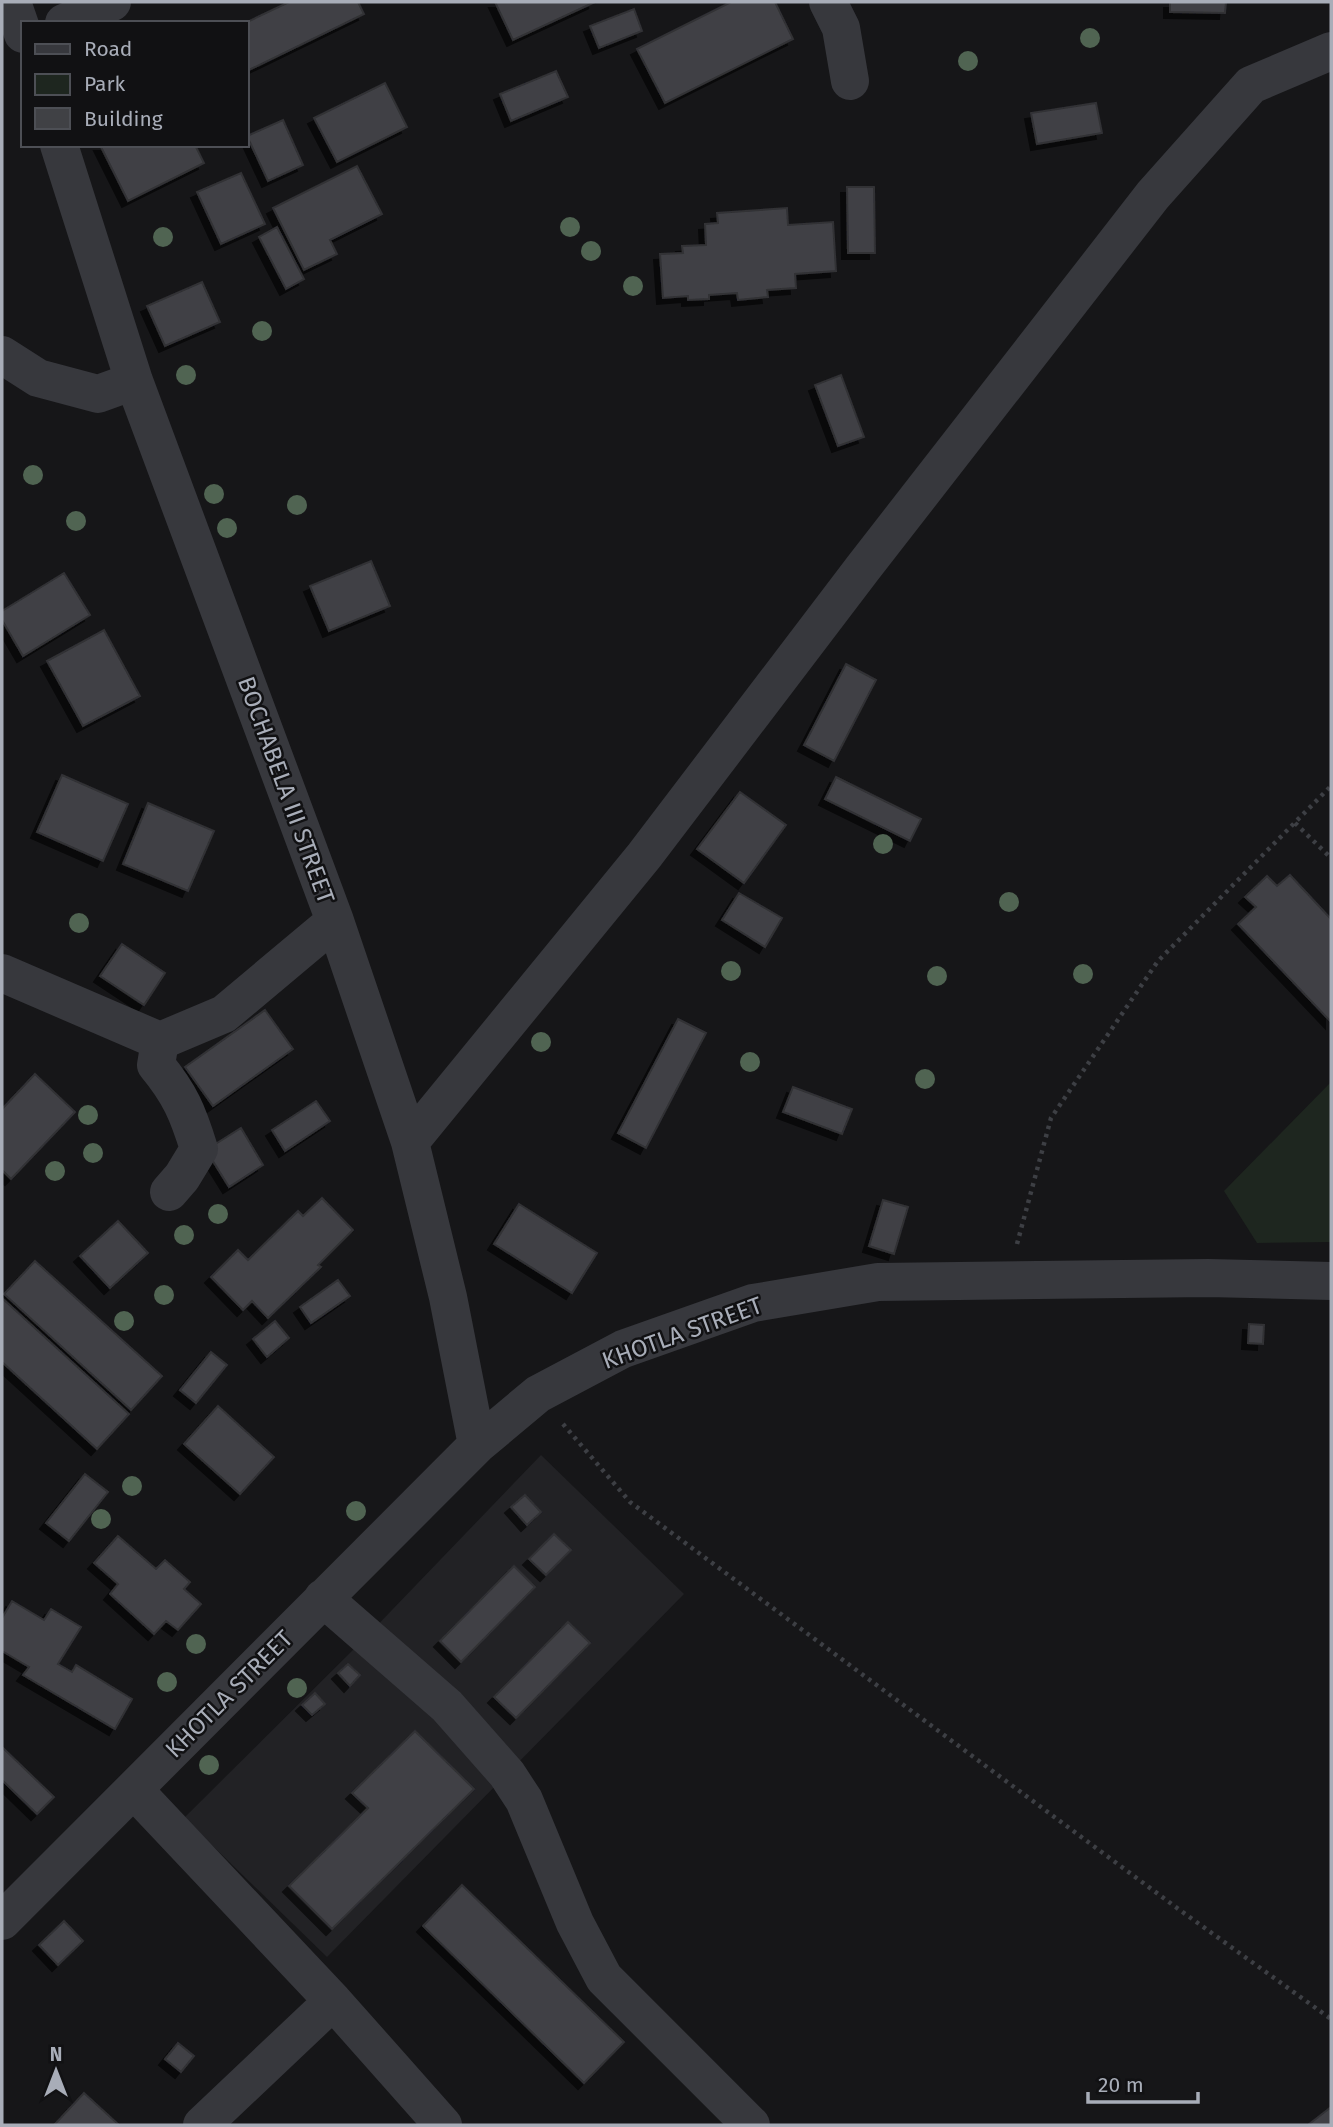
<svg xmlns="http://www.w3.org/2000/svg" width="1333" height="2127" viewBox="0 0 1333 2127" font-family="'Fira Sans',sans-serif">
  <defs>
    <filter id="shadow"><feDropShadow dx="-6" dy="6" stdDeviation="0" flood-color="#0009"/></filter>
  </defs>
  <rect width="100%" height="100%" fill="#161618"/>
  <path fill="#222225" d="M541,1455L684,1594L327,1957L184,1818L367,1636Z"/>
  <path fill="#1e261f" d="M1331,1082V1242L1257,1243L1224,1191Z"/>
  <path fill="#404145" stroke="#303034" stroke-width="2" filter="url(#shadow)" d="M289,2H358L364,14L247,71L245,23Z
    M495,2H595L513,40Z
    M731,2H775L793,39L665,103L637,49Z
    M1170,2H1226L1225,13L1170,12Z
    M634,9L642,31L599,48L590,26Z
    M556,71L568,97L511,121L500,94Z
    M385,83L407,127L337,162L314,118Z
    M1096,103L1102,133L1037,144L1031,113Z
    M283,120L303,165L268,181L247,136Z
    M100,145H195L204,163L128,201Z
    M357,166L382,214L330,240L337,254L304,270L273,208Z
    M241,173L265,224L221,244L197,192Z
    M847,187H874L875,253H848Z
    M787,208L788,225L833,222L836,271L795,274L796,288L767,290L768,297L738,300L737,293L709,295V299L688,300V296L663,298L660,254L683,253L682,246L706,245L705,224L718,223L717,213Z
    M277,227L304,279L286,289L259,237Z
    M202,282L220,322L165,346L147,306Z
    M841,375L864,437L838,446L815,385Z
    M371,561L390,606L329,631L310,586Z
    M64,573L90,615L23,656L2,620V611Z
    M104,630L140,696L83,726L47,661Z
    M846,664L876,680L834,761L804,745Z
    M62,775L128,804L103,861L37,832Z
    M836,777L921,819L910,841L825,799Z
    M740,792L786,825L744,883L697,849Z
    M148,803L214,831L188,891L123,864Z
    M1290,875L1331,919V1022L1238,924L1256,907L1245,897L1267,876L1277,886Z
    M739,893L782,918L765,947L722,920Z
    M122,944L165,973L144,1005L100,976Z
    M265,1010L293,1049L213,1106L185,1067Z
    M678,1019L706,1033L646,1148L618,1133Z
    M35,1074L75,1112L11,1179L2,1170V1109Z
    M793,1087L852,1109L842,1134L783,1112Z
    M316,1101L330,1121L285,1151L272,1130Z
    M241,1128L263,1165L229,1187L206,1150Z
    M322,1198L353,1230L318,1265L321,1267L268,1318L252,1301L243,1310L211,1277L238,1250L248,1260L298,1211L303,1216Z
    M883,1200L908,1207L894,1254L869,1246Z
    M519,1204L597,1253L572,1293L494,1244Z
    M118,1221L148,1253L110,1288L80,1256Z
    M35,1261L162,1376L131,1410L4,1294Z
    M338,1280L350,1296L311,1323L300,1307Z
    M2,1298L129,1414L97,1449L2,1362Z
    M275,1321L289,1338L267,1357L253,1339Z
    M1249,1324L1264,1325L1263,1344L1248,1343Z
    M211,1352L227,1365L196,1403L180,1390Z
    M218,1406L274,1457L240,1494L184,1444Z
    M85,1474L108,1492L69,1541L46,1523Z
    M525,1495L541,1512L527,1525L511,1507Z
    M554,1534L571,1550L546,1575L529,1559Z
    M118,1536L156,1569L165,1560L190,1582L184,1589L201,1604L178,1630L166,1621L154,1634L110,1594L118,1584L94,1563Z
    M514,1566L535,1587L461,1662L440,1641Z
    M12,1601L44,1620L51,1609L81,1627L58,1664L72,1672L76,1665L132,1699L115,1729L23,1675L29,1667L2,1651V1618Z
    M568,1622L590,1643L516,1718L494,1697Z
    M348,1664L360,1675L350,1686L338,1673Z
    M315,1693L325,1704L312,1715L302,1705Z
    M415,1731L474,1789L332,1929L289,1886L368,1808L352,1793Z
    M2,1747L54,1797L37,1814L2,1780Z
    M462,1885L624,2042L584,2083L423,1926Z
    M64,1921L83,1941L58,1965L39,1945Z
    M178,2043L194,2056L181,2072L165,2059Z
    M84,2093L119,2125H54Z
    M1331,2107V2125H1308Z"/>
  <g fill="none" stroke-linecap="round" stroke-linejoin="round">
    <path stroke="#3d3f44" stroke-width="4.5" stroke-dasharray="3.5 5" stroke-linecap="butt" d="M1295,823L1331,858
      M1017,1244L1051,1118L1158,961L1331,786
      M563,1424L630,1502L1177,1908L1331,2019"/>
    <path stroke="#37383d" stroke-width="38" d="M12,2L23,34
      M828,2L841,28L850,81
      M64,23L112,2
      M59,145L134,381L335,921L410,1142L448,1297L477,1445
      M2,355L38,378L98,394L134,381
      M2,973L160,1041L224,1014L335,921
      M160,1041L156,1065C180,1094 188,1113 199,1149L182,1177L169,1192
      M410,1142L644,856L863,568L1153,195L1251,85L1331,51
      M323,1598L447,1706L507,1774L524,1800L575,1923L604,1978L751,2125
      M134,1790L333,2001L443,2125
      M2,1921L477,1445L538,1394L623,1349L753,1303L878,1282L1208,1278L1331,1281
      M202,2125L333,2001"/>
  </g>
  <g fill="#506452">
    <circle cx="1090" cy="38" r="10"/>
    <circle cx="968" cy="61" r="10"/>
    <circle cx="570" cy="227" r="10"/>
    <circle cx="163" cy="237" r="10"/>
    <circle cx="591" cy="251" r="10"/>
    <circle cx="633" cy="286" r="10"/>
    <circle cx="262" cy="331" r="10"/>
    <circle cx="186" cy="375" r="10"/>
    <circle cx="33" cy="475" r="10"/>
    <circle cx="214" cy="494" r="10"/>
    <circle cx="297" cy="505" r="10"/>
    <circle cx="76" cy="521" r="10"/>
    <circle cx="227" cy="528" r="10"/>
    <circle cx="883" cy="844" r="10"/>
    <circle cx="1009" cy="902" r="10"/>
    <circle cx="79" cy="923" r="10"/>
    <circle cx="731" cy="971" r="10"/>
    <circle cx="1083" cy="974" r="10"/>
    <circle cx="937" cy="976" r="10"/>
    <circle cx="541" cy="1042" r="10"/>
    <circle cx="750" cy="1062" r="10"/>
    <circle cx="925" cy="1079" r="10"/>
    <circle cx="88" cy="1115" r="10"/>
    <circle cx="93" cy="1153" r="10"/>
    <circle cx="55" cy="1171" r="10"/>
    <circle cx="218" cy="1214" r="10"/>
    <circle cx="184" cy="1235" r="10"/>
    <circle cx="164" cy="1295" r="10"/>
    <circle cx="124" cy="1321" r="10"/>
    <circle cx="132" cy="1486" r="10"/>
    <circle cx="356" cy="1511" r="10"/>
    <circle cx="101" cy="1519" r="10"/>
    <circle cx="196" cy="1644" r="10"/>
    <circle cx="167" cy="1682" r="10"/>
    <circle cx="297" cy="1688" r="10"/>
    <circle cx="209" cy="1765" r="10"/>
  </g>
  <g text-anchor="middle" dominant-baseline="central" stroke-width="5" stroke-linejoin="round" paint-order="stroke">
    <g font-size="24" fill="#a8adb8" stroke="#111113">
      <text transform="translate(286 790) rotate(70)">BOCHABELA III STREET</text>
      <text transform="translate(682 1333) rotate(-20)">KHOTLA STREET</text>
      <text transform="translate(229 1694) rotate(-45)">KHOTLA STREET</text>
    </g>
  </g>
  <rect width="1333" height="2127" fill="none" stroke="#a8adb8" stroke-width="7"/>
  <rect x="21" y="21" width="228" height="126" fill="#111113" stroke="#4d4f55" stroke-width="2"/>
  <rect x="35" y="44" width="35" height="10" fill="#37383d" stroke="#4d4f55" stroke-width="2"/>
  <text x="84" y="56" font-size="21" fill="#a8adb8">Road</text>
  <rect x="35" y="74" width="35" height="21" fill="#1e261f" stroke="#4d4f55" stroke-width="2"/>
  <text x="84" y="91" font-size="21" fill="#a8adb8">Park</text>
  <rect x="35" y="108" width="35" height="21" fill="#404145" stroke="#4d4f55" stroke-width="2"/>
  <text x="84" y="126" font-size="21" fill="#a8adb8">Building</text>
  <g transform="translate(56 2071)" stroke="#111113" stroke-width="5" paint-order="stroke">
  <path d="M0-5L12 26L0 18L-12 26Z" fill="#a8adb8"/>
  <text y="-10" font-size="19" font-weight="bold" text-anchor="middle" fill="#a8adb8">N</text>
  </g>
  <path d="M1088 2092v10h110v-10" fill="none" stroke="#a8adb8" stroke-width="3.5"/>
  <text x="1098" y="2092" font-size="21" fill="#a8adb8" stroke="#111113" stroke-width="5" paint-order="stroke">20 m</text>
</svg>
